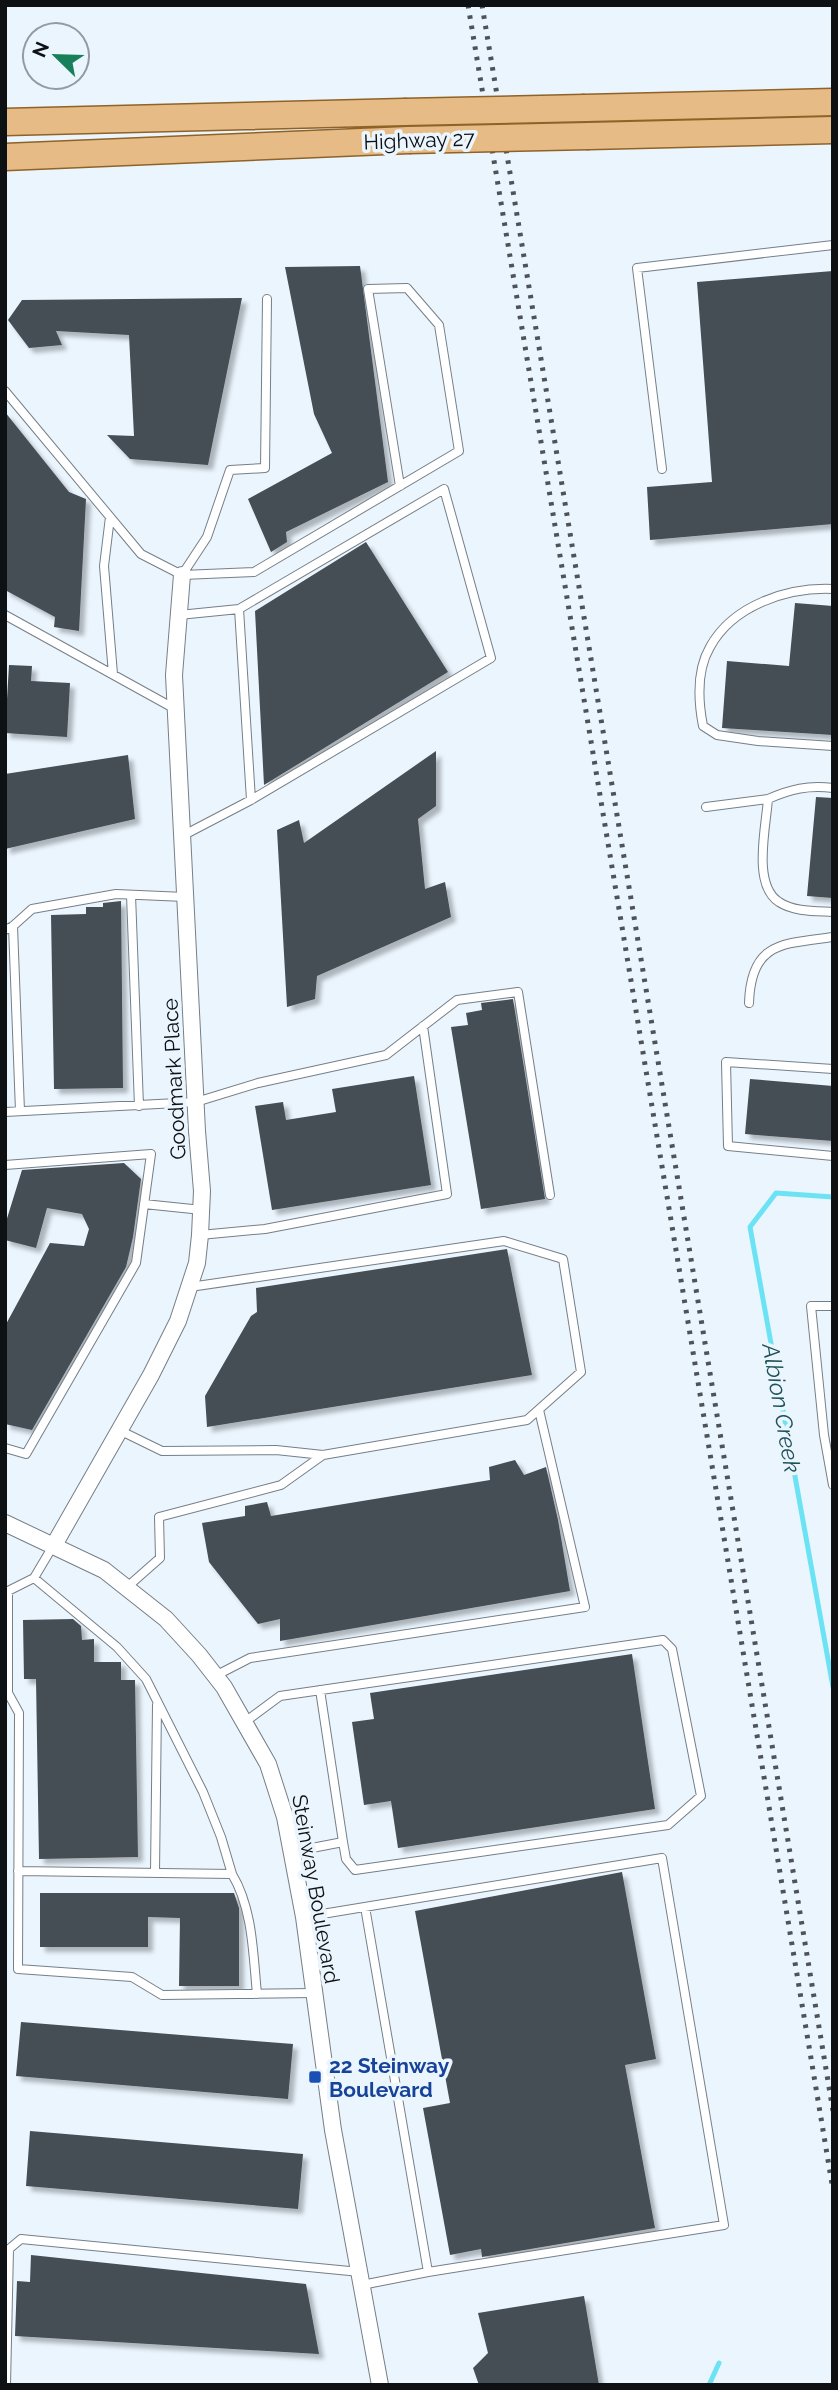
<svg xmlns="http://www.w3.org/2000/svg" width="838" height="2390" viewBox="0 0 838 2390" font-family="Raleway,sans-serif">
  <defs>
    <filter id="shadow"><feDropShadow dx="5" dy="5" stdDeviation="2" flood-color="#0004"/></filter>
  </defs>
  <rect width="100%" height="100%" fill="#ebf5fe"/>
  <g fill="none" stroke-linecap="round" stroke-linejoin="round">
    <path stroke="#6be3f5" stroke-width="5" d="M833,1197L776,1193L750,1227L833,1687
      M709,2385L719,2363"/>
  </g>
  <path fill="#444d54" filter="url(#shadow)" d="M360,266L388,482L286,532L287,542L271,552L248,499L332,453L314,414L285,267Z
    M833,271V524L650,540L647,487L712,482L697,282Z
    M242,298L208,465L130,459L107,435L134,436L129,335L56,331L62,345L29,348L8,320L22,300Z
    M5,412L69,492L86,499L79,631L54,627L55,617L5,590Z
    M366,542L448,672L264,785L255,611Z
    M795,603L833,606V735L722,728L727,661L789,666Z
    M9,665L32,666L31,681L70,683L67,737L5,733Z
    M436,751V806L418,819L425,889L445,882L451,917L317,976L315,999L287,1007L277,830L299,820L304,843Z
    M128,755L135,819L5,849V774Z
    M816,797L833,798V898L807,896Z
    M121,901L123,1088L54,1089L51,915L86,914V907H103V903Z
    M513,999L545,1199L481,1209L451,1027L468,1025L466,1013L482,1010L481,1003Z
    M414,1076L431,1185L272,1210L255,1106L283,1102L286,1120L336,1112L332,1089Z
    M750,1079L833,1086V1141L745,1134Z
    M124,1163L141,1179L133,1237L126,1267L32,1430L5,1424V1326L50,1243L84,1246L89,1229L82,1214L47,1208L36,1248L5,1240V1225L22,1170Z
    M507,1249L532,1375L207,1427L205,1396L251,1316L257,1312L256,1288Z
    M515,1460L524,1475L546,1467L558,1520L570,1591L280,1641V1619L258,1624L209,1562L202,1523L245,1516V1506L267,1502L271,1516L490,1480L489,1467Z
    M73,1619L81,1626L82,1640L94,1639V1662H121V1680H135L138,1857L39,1859L36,1679H24L23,1620Z
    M632,1654L655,1809L398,1848L391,1801L364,1805L352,1722L374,1719L370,1693Z
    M622,1872L656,2059L625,2065L655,2228L482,2257L481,2249L450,2255L423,2108L450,2103L415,1911Z
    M40,1893H234L239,1908V1986H179L180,1918L148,1917V1947H40Z
    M21,2022L293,2044L288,2099L16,2076Z
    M30,2131L303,2154L298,2209L26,2186Z
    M31,2255L306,2284L319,2354L15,2336L17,2281L30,2282Z
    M584,2296L599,2385H479L473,2368L488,2353L478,2313Z"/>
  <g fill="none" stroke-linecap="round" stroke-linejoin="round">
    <g stroke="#767f87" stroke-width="10">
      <path id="service" d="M5,391L141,554L182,575L254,572L459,451L439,325L407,288L368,289L400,486
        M662,469L637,268L833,245
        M110,517L104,566L113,674
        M182,575L207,537L230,470L265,468L267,299
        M833,589C788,587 733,605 710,647C696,671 698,700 703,726L717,735L758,741L833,746
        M239,609L251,800
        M5,615L177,710
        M179,615L239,609L444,489L491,658L251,800L182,836
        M833,788C808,785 791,789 768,799C766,827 752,885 779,902C794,912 816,911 833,912
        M706,807L768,799
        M131,895L139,1106
        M13,926L20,1111
        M5,930L13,926L32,909L116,894L185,897
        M749,1003C751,942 782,944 833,937
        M833,1069L726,1062L728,1146L833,1156
        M5,1112L196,1102L258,1083L386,1055L457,1000L518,992L550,1195
        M5,1165L151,1154L136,1263L26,1454L5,1448
        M144,1204L202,1210
        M200,1235L265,1229L447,1194L423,1026
        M833,1306H811L824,1435L833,1485
        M119,1430L162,1451L276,1450L323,1455L527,1420L581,1372L563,1259L504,1241L190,1287
        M53,1546L34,1578L8,1591V1693L19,1713L18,1969L132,1977L162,1995L314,1993
        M126,1588L160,1558L159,1517L281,1485L323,1455
        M215,1676L250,1658L585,1607L539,1410
        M320,1690L343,1842
        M245,1722L280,1696L663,1640L672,1649L701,1796L668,1825L355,1870L346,1859L343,1842L291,1852
        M18,1871L232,1874L221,1837L203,1792L146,1679L117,1647L34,1578
        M155,1873L157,1705
        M232,1874C253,1909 253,1954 257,1994
        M365,1907L428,2272
        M304,1917L662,1858L724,2225L428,2272L362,2285
        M6,2385L9,2249L21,2239L360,2272"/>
    </g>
    <g stroke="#767f87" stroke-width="18">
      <path id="minor" d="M5,1523L104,1570L166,1619L199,1655L224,1687L268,1764L285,1817L304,1917L333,2130L380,2385
        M54,1545L151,1375L178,1321L197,1263L200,1235L202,1191L197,1131L174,675L182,575"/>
    </g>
    <g stroke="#8f6228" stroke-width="29">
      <path id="primary" d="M585,108L833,102
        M5,122L404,112
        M589,136L833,130
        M5,157L409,140"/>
    </g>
    <use href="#service" stroke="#fff" stroke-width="8"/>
    <use href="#minor" stroke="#fff" stroke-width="16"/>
    <use href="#primary" stroke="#e6bb85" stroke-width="26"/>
    <path stroke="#4e5358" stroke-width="5" stroke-dasharray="3.5 7" stroke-linecap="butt" d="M468,5L833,2190
      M482,5L833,2111"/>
    <g stroke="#8f6228" stroke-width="29" stroke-linecap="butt">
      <path id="primary-bridge" d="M404,112L585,108
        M409,140L589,136"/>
    </g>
    <use href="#primary-bridge" stroke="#e6bb85" stroke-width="26"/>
  </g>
  <rect fill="#1a4fb4" stroke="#ebf5fe" stroke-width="2.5" x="308" y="2070" width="14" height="14" rx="3.5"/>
  <g text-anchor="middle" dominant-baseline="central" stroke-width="7" stroke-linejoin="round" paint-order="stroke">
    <g font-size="21" fill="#0e1114" stroke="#ebf5fe">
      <text transform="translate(419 140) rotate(-2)">Highway 27</text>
      <text transform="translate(174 1079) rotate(-93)">Goodmark Place</text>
      <text transform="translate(316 1889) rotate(80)">Steinway Boulevard</text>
    </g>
    <g font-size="21" font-weight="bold" fill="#164399" stroke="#ebf5fe" text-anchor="start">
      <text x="329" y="2065">22 Steinway<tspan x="329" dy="24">Boulevard</tspan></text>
    </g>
    <g font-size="23" font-style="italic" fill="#1e5259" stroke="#ebf5fe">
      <text transform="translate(782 1408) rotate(80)">Albion Creek</text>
    </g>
  </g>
  <rect width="838" height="2390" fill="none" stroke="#0e1114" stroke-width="14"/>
  <g transform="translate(56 56) rotate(293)"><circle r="33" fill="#ebf5fe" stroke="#939aa0" stroke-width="2"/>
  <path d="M0-5L12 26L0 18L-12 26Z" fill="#177f59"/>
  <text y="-10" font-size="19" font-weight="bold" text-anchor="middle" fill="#0e1114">N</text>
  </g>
</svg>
